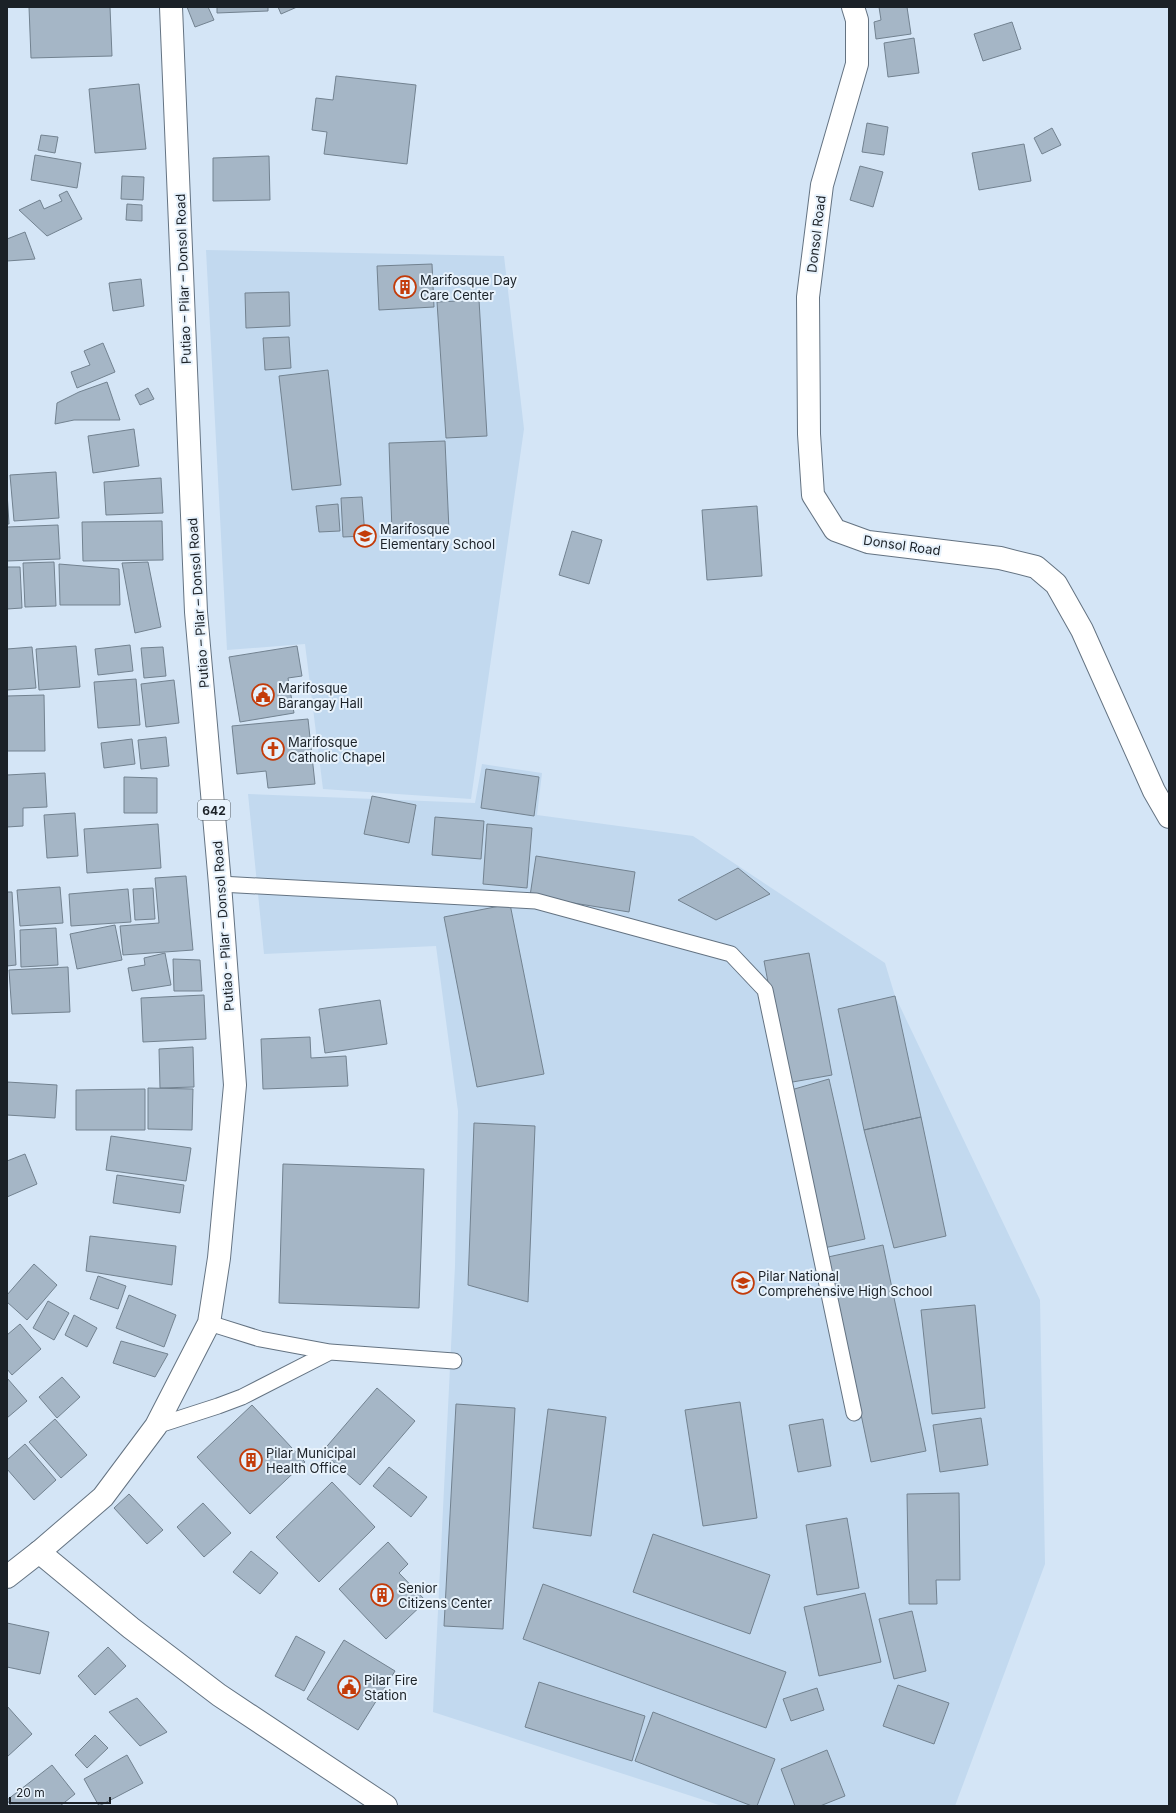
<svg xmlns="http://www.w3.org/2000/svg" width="1176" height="1813" viewBox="0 0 1176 1813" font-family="Inter,sans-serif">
  <rect width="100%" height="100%" fill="#d4e5f6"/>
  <path fill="#c2d9ef" d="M206,250L504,256L524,429L471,799L323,789L305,644L227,650Z
    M482,764L542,773L537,815L693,836L885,963L895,996L1040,1300L1045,1564L955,1806H722L433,1712L455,1266L458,1111L436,946L264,954L248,794L475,803Z"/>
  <path fill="#a5b6c6" stroke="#728290" d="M29,7H110L112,56L31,58Z
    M187,7H208L214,20L195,27Z
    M217,7H268V11L217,13Z
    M278,7H297L281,14Z
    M879,7H907L911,34L876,39L874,22L881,20Z
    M1012,22L1021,49L983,61L974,34Z
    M914,38L919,73L888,77L884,43Z
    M336,76L416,85L407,164L324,154L327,132L312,130L316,98L333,100Z
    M139,84L146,149L95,153L89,89Z
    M867,123L888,127L884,155L862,152Z
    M1052,128L1061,145L1042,154L1034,138Z
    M41,135L58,137L55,153L38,150Z
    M1024,144L1031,181L979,190L972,153Z
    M35,155L81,163L77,188L31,180Z
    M269,156L270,200L213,201V158Z
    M860,166L883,172L873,207L850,200Z
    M122,176L144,177L143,200L121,199Z
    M67,191L82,219L47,236L19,210L40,200L44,209L62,201L59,195Z
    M127,204L142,205V221L126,220Z
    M25,232L35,259L7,261V239Z
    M432,264L434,307L379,310L377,266Z
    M141,279L144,306L113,311L109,283Z
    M289,292L290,326L246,328L245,293Z
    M479,300L487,436L446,438L437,302Z
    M289,337L291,368L265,370L263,338Z
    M103,343L115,372L77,388L71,372L90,365L84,351Z
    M328,370L341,485L292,490L279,376Z
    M107,382L120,420H74L55,424L57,403L79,392Z
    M148,388L154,399L140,405L135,395Z
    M134,429L139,466L93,473L88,436Z
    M445,441L449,530L392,532L389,443Z
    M56,472L59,518L14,521L10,475Z
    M161,478L163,513L106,515L104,482Z
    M7,492L9,524H7Z
    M362,497L365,536L343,537L341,498Z
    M338,504L340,531L319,532L316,506Z
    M757,506L762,576L707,580L702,510Z
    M162,521L163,560L83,561L82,522Z
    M58,525L60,559L7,561V527Z
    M572,531L602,540L589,584L559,575Z
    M54,562L56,606L25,607L23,563Z
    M148,562L161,627L135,633L122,563Z
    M59,564L119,569L120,605H60Z
    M7,567H20L22,608L7,609Z
    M130,645L133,671L98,675L95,649Z
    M76,646L80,687L39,690L36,649Z
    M297,646L302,676L288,678L294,713L240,722L229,657Z
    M32,647L36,688L7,690V649Z
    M163,647L166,676L144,678L141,648Z
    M136,679L140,725L98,728L94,682Z
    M174,680L179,723L146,727L141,684Z
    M44,695L45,751H7V696Z
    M308,719L315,784L268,788L266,771L237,774L232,726Z
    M166,737L169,766L141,769L138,740Z
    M132,739L135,764L104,768L101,743Z
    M486,769L539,777L534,816L481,808Z
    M45,773L47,807L23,808V826L7,827V775Z
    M124,777L157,778V813H124Z
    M372,796L416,805L409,843L364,834Z
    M75,813L78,856L47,858L44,815Z
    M435,817L484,821L481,859L432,855Z
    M158,824L161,868L87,873L84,829Z
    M487,824L532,828L527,888L483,884Z
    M536,856L635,872L629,912L530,896Z
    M738,868L770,894L716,920L678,900Z
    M186,876L193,950L123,955L120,926L159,923L155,878Z
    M60,887L63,923L20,926L17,890Z
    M153,888L155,919L135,920L133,889Z
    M128,889L131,922L71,926L69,894Z
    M7,892H12L16,965L7,966Z
    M510,904L544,1074L477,1087L444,917Z
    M115,925L122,960L77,969L70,934Z
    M56,928L58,965L21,967L20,930Z
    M165,953L171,985L132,991L128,968L145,965L144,958Z
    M809,953L832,1075L787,1083L764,961Z
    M173,959L200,960L202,991H174Z
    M68,967L70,1012L12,1014L9,970Z
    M204,995L206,1039L143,1042L141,998Z
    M895,996L921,1117L864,1130L838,1009Z
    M380,1000L387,1044L325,1053L319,1009Z
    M310,1037L311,1058L346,1056L348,1086L263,1089L261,1039Z
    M193,1047L194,1087L160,1088L159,1049Z
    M829,1079L865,1239L824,1248L791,1090Z
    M7,1082L57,1085L55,1118L7,1115Z
    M148,1088L193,1089L192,1130L148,1129Z
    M145,1089V1130H76V1090Z
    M921,1117L946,1236L894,1248L864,1130Z
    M474,1123L535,1126L528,1302L468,1285Z
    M111,1136L191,1148L186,1181L106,1170Z
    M25,1154L37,1184L7,1197V1161Z
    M283,1164L424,1169L419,1308L279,1303Z
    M117,1175L184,1185L180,1213L113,1203Z
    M90,1236L176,1246L172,1285L86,1271Z
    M883,1245L926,1451L871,1462L828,1257Z
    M34,1264L57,1285L27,1320L7,1302V1295Z
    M98,1276L126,1286L118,1309L90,1299Z
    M129,1295L176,1315L164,1347L116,1328Z
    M48,1301L69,1313L54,1340L33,1328Z
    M975,1305L985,1408L932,1414L921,1310Z
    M74,1315L97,1328L87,1347L65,1335Z
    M20,1324L41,1349L12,1375L7,1369V1335Z
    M121,1341L168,1354L155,1377L113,1363Z
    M62,1377L80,1397L57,1418L39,1397Z
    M7,1378L27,1401L7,1418Z
    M377,1388L415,1421L360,1485L322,1452Z
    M740,1402L757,1518L703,1526L685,1410Z
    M456,1404L515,1408L503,1629L444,1626Z
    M252,1405L305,1462L250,1514L197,1457Z
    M548,1409L606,1417L591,1536L533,1528Z
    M981,1418L988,1465L940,1472L933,1425Z
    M55,1419L87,1455L61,1478L29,1442Z
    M823,1419L831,1466L798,1472L789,1425Z
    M25,1444L56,1480L34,1500L7,1469V1460Z
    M389,1467L427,1497L411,1517L373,1486Z
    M332,1482L375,1527L319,1582L276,1537Z
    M959,1493L960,1580H936L937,1604H909L907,1494Z
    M129,1494L163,1530L147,1544L114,1508Z
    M203,1503L231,1533L204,1557L177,1527Z
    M847,1518L859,1588L817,1595L806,1525Z
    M653,1534L770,1575L750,1634L633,1592Z
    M388,1542L408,1564L399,1573L426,1601L386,1639L339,1589Z
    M251,1551L278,1573L260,1594L233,1572Z
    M543,1584L786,1672L766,1728L523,1639Z
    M865,1593L881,1662L819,1676L804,1607Z
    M912,1611L926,1671L894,1679L879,1619Z
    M7,1623L49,1632L40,1674L7,1667Z
    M296,1636L325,1652L304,1691L275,1676Z
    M344,1640L395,1671L358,1730L307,1699Z
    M108,1647L126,1666L95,1695L78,1676Z
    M539,1682L645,1716L632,1761L525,1727Z
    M898,1685L949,1703L934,1744L883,1726Z
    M817,1688L824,1710L791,1721L783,1699Z
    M137,1698L167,1732L140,1746L109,1712Z
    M7,1706L32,1734L7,1757Z
    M653,1712L775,1759L757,1806H752L635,1761Z
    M95,1735L108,1748L87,1768L75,1755Z
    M827,1750L845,1796L820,1806H795L781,1769Z
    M127,1755L143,1783L99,1806L84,1779Z
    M52,1765L75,1794L60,1806H11L7,1800Z"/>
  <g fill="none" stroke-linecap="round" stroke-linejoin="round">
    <g stroke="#647382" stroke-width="17">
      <path id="lane" d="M220,884L536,901L731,954L765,990L854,1413
        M209,1323L260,1339L330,1352L454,1361
        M156,1426L218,1406L242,1397L330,1352"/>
    </g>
    <g stroke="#647382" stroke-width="24">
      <path id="secondary" d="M853,7L857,20V64L822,185L808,297L809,434L813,495L835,530L868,542L1000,558L1036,567L1056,584L1082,630L1154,791L1169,817
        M39,1552L131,1628L219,1695L386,1806"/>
    </g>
    <g stroke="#647382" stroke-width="24">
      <path id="primary" d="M7,1577L39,1552L103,1497L156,1426L209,1323L219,1258L235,1085L220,884L196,612L171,7"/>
    </g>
    <use href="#lane" stroke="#fff" stroke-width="15"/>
    <use href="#secondary" stroke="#fff" stroke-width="22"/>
    <use href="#primary" stroke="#fff" stroke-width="22"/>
  </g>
  <defs>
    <g id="building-ring" transform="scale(1.15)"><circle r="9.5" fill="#e7f2fc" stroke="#c33b09" stroke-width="1.5"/><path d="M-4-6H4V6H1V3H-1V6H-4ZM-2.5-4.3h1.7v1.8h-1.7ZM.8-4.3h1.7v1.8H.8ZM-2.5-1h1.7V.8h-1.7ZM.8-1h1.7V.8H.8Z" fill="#c33b09"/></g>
    <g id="school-ring" transform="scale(1.15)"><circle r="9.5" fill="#e7f2fc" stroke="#c33b09" stroke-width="1.5"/><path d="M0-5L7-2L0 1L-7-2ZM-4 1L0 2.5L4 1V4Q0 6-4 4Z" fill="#c33b09"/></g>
    <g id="civic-ring" transform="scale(1.15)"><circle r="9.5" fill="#e7f2fc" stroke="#c33b09" stroke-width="1.5"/><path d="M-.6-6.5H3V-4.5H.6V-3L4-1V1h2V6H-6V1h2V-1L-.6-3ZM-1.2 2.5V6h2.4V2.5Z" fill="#c33b09"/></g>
    <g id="church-ring" transform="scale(1.15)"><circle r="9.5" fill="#e7f2fc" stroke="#c33b09" stroke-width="1.5"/><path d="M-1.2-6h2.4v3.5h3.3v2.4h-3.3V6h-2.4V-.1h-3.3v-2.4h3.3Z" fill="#c33b09"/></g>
  </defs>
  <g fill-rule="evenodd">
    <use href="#building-ring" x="405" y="287"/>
    <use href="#school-ring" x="365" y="536"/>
    <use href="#civic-ring" x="263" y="695"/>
    <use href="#church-ring" x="273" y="749"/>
    <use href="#school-ring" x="743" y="1283"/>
    <use href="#building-ring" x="251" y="1460"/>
    <use href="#building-ring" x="382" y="1595"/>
    <use href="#civic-ring" x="349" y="1687"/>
  </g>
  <g text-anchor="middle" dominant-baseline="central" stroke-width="4" stroke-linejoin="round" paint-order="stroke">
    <rect fill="#e7f2fc" stroke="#586067" stroke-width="1" x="198" y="800" width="32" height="20" rx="3"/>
    <g font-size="12" font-weight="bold" fill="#1b2127">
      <text x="214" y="810">642</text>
    </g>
    <g font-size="13" fill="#1b2127" stroke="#e7f2fc">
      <text transform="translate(816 234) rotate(-83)">Donsol Road</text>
      <text transform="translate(183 279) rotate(-92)">Putiao – Pilar – Donsol Road</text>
      <text transform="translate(902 545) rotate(8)">Donsol Road</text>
      <text transform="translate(198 603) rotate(-94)">Putiao – Pilar – Donsol Road</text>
      <text transform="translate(223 926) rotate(-94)">Putiao – Pilar – Donsol Road</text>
    </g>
    <g font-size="13" fill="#1b2127" stroke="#e7f2fc" text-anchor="start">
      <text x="420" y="280">Marifosque Day<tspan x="420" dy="15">Care Center</tspan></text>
      <text x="380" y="529">Marifosque<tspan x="380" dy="15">Elementary School</tspan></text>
      <text x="278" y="688">Marifosque<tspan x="278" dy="15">Barangay Hall</tspan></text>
      <text x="288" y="742">Marifosque<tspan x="288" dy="15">Catholic Chapel</tspan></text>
      <text x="758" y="1276">Pilar National<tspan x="758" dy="15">Comprehensive High School</tspan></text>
      <text x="266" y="1453">Pilar Municipal<tspan x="266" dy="15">Health Office</tspan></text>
      <text x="398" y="1588">Senior<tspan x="398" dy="15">Citizens Center</tspan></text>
      <text x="364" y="1680">Pilar Fire<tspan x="364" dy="15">Station</tspan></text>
    </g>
  </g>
  <rect width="1176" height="1813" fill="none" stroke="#1b2127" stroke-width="16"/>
  <path d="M10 1797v6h100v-6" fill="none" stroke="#1b2127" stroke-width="2"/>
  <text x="16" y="1797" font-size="12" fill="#1b2127" stroke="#e7f2fc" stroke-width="3" paint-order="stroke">20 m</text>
</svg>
